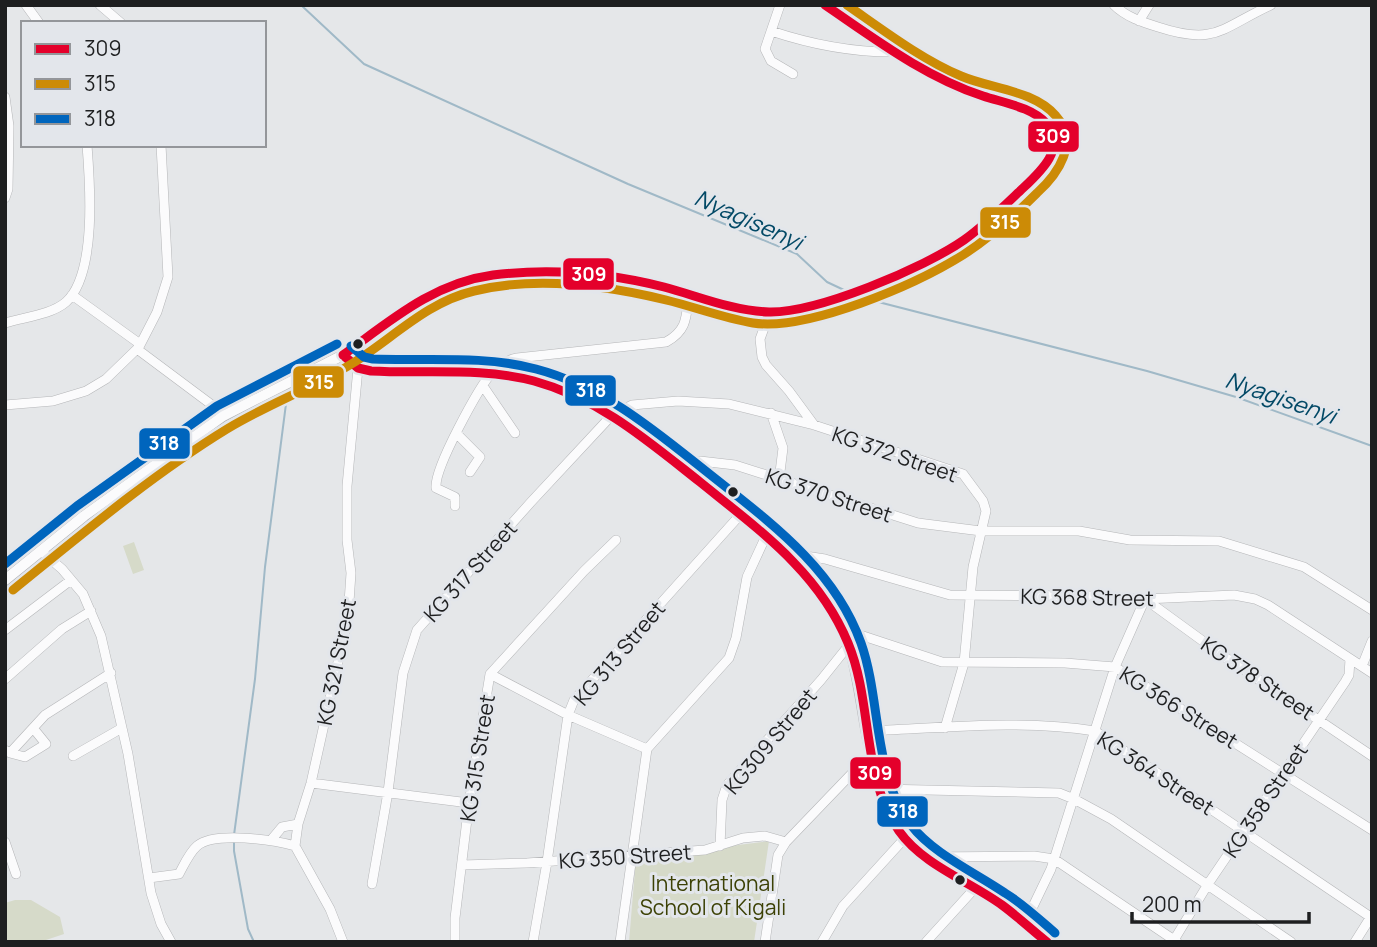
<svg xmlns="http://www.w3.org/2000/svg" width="1377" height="947" viewBox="0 0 1377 947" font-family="Manrope,sans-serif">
  <rect width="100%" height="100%" fill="#e5e7e9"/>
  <path fill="#d6dac9" d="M134,542L144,570L133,574L123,546Z
    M769,841L754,942H629L636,858Z
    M15,900H31L60,917L64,934L40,942H5V903Z"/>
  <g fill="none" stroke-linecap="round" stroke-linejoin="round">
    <path stroke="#a0b9c7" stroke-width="2" d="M301,5L364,64L628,184L797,254L827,282L844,290
      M855,296L1147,371L1236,397L1372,446
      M234,835L255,679L265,567L287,396
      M234,840V851L248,929L254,942"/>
    <g stroke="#b5b6b8" stroke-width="10">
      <path id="minor" d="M26,5L39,23
        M100,5L121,23
        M780,5L765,49L771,61L793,74
        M1114,5C1126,17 1142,22 1158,27C1216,46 1221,28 1271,5
        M1139,21L1149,5
        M771,31C810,44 850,52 892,52
        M5,97L9,126L8,189L5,198
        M72,295L140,344
        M770,312L760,339L762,357L766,365L789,391L814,425
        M5,323C24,317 51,315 66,302C97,274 90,183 87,145
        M137,349L212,405L223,416
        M343,355C382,327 422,290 470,279C525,266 609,273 664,287C698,296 733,309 768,312C805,315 923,267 956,245C978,231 998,212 1017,194C1043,170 1079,139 1032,112L955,87L894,52L825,5
        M483,386L515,433
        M5,405L53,401L86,391L106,379L139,347L157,312L168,277L161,145
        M771,413L783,448L779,480
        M457,434L480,457L470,472
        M677,464L700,461L735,465L918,523L981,531H1079L1130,540L1219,541L1304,567L1372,610
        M455,506V497L436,488C434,468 479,387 493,371C500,364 507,360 517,358L666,342C688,330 686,316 689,294
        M41,551L62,569L83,594L101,636L128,754L151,893L161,924L171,942
        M786,553L825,559L950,595L1102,596L1145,599L1234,595L1255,599L1268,605L1372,673
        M842,629L942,662L1065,663L1115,667L1372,830
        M5,630L71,580
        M1362,666L1372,641
        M490,674L568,715L647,749
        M5,679L62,629L91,611
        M867,731C942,728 1021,719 1095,731L1372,918
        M5,750L10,753L25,757L46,744L33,728
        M10,753L45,715L111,673
        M73,756L122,728
        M311,783L469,803
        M880,789L1059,793L1074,799L1111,819L1291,942
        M272,839L282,827L298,824
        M5,842L16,874
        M720,846L722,800L727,785L821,680L849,645
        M926,857L1034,856L1054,859L1177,942
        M462,865L527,863L705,850L743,838L765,836L786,842
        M149,878L179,874C184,865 189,853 197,846C214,831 275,840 295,846
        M372,884L388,792L403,673L417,630L531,502L612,415L632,405L678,401L729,404L814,425L963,474L983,501L986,511L973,567L964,663L945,728
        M1025,923L1051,869L1115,667L1145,599L1222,655L1372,756
        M1174,940L1208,884L1345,682L1349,675L1350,659
        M343,942L330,909L295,846L298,824L311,783L348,617L351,573L347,540V486L358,368
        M455,942V918L469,803L490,674L584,571L616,540
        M533,942L547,862L568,715L574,700L740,515
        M620,942L647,749L729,658L736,638L747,577L766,536
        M765,942L778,855L786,842L858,767L871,758
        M822,942L843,906L904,839
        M926,942L975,888
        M1355,942L1372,915"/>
    </g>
    <g stroke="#b5b6b8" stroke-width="12">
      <path id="major" d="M5,580L84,516L223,416L343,355L358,368L371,371C425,375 480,366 534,381C560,389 587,400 611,414C642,432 672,460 700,482C757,528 826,574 850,648C869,710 865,805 916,850L1002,905L1047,942"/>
    </g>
    <use href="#minor" stroke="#fbfbfc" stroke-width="9"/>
    <use href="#major" stroke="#fbfbfc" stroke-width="10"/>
    <g stroke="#e3e6eb" stroke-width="14">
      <path id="bus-1" d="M343,355C390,321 433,283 493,275C549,268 609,273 664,287C698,296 733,311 769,312C817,313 924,268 964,240C985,225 1003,207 1021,190C1038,174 1068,148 1047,124C1032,107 1004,103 983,96C925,77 875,39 825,5
        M343,355L358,368L371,371C425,374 481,367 534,381C600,399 648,441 700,482C758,529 819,572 848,643C873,703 861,776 899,831C923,865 969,881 1002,905C1017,916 1032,930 1047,942"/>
    </g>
    <g stroke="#e3e6eb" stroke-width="14">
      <path id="bus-2" d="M13,590C82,534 152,475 227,429C268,404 313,388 353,363C393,338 427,302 474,291C535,276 605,285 666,300C695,307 723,318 753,323C808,331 915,285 963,255C989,238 1015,215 1037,193C1058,174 1080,142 1056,116C1034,90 991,89 961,76C921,59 883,30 847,5"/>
    </g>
    <g stroke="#e3e6eb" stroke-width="14">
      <path id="bus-3" d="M351,346L364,357L373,359C427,361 483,355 536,369C604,387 654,430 707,472C767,520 834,567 861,643C881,699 873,776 911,825C932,853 976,873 1005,893C1023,904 1039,919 1055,933
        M5,564L77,506L217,406L337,344"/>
    </g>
    <use href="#bus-1" stroke="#e4002b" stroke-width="9"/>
    <use href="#bus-2" stroke="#cc8b06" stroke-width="9"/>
    <use href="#bus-3" stroke="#0065bd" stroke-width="9"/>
  </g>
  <g fill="#1e1f20" stroke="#e3e6eb" stroke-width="2.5">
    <circle cx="358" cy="344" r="6"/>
    <circle cx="733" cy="492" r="6"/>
    <circle cx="960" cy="880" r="6"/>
  </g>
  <g text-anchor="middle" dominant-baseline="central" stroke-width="6" stroke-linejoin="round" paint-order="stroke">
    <g font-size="21" fill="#1e1f20" stroke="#e3e6eb">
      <text transform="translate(895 454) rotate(19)">KG 372 Street</text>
      <text transform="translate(829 495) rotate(18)">KG 370 Street</text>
      <text transform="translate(470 571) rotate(-48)">KG 317 Street</text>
      <text transform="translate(1087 597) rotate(1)">KG 368 Street</text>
      <text transform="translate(619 653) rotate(-50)">KG 313 Street</text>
      <text transform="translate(336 662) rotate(-79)">KG 321 Street</text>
      <text transform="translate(1258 678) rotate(34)">KG 378 Street</text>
      <text transform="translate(1179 707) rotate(32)">KG 366 Street</text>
      <text transform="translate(770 741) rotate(-50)">KG309 Street</text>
      <text transform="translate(477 758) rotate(-81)">KG 315 Street</text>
      <text transform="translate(1156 773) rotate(33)">KG 364 Street</text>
      <text transform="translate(1265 800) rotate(-56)">KG 358 Street</text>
      <text transform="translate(625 856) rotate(-4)">KG 350 Street</text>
    </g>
    <g font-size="21" fill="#3c4105" stroke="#e3e6eb">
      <text x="713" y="883">International<tspan x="713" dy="24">School of Kigali</tspan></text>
    </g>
    <g font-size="23" font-style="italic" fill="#034966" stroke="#e3e6eb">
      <text transform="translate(749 219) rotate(24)">Nyagisenyi</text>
      <text transform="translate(1281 397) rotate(19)">Nyagisenyi</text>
    </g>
  </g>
  <g stroke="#e3e6eb" stroke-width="2.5">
    <rect x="1027" y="120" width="53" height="33" rx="7" fill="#e4002b"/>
    <rect x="979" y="206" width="53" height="33" rx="7" fill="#cc8b06"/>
    <rect x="562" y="257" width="53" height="34" rx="7" fill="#e4002b"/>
    <rect x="292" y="365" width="53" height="34" rx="7" fill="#cc8b06"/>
    <rect x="564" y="374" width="53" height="33" rx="7" fill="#0065bd"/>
    <rect x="138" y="427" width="53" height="33" rx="7" fill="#0065bd"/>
    <rect x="849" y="756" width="53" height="34" rx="7" fill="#e4002b"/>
    <rect x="876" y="795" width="53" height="33" rx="7" fill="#0065bd"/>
  </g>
  <g font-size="19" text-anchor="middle" font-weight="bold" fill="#fff">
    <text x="1053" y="143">309</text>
    <text x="1005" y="229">315</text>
    <text x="589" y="281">309</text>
    <text x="319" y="389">315</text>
    <text x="591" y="397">318</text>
    <text x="164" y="450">318</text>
    <text x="875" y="780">309</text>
    <text x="903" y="818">318</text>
  </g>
  <rect width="1377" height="947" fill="none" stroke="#1e1f20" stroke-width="14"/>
  <rect x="21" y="21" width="245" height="126" fill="#e3e6eb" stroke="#94969a" stroke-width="2"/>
  <rect x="35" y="44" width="35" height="10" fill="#e4002b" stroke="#94969a" stroke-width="2"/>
  <text x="84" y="56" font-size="21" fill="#1e1f20">309</text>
  <rect x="35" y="79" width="35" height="10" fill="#cc8b06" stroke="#94969a" stroke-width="2"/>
  <text x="84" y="91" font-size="21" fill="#1e1f20">315</text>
  <rect x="35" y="114" width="35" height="10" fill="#0065bd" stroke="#94969a" stroke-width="2"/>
  <text x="84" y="126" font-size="21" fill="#1e1f20">318</text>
  <path d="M1132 912v10h177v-10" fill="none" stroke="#1e1f20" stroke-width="3.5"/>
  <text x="1142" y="912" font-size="21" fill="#1e1f20" stroke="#e3e6eb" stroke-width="5" paint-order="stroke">200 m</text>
</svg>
